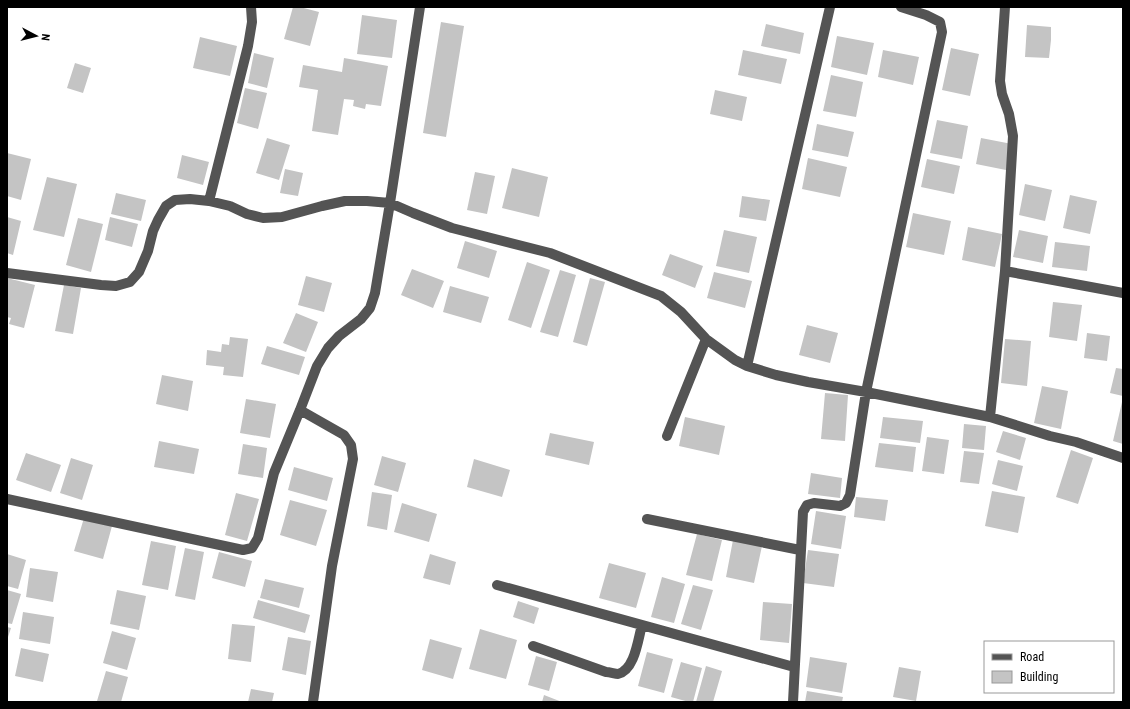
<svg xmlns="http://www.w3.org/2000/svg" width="1130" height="709" viewBox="0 0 1130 709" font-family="'Roboto Condensed',sans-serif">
  <rect width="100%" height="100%" fill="#fff"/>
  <path fill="#c4c4c4" d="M293,7H300L319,12L310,46L284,39Z
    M362,15L397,20L392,58L357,54Z
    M441,22L464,26L446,137L423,133Z
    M766,24L804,33L800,54L761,46Z
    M1027,25L1051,27V40L1049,58L1025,57Z
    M837,36L874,43L867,75L831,67Z
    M200,37L237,46L230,76L193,68Z
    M951,48L979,54L970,96L942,90Z
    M743,50L787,59L781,84L738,75Z
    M883,50L919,57L913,85L878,77Z
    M254,53L274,58L267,88L248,83Z
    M344,58L388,66L381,106L366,104L365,109L353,106L354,100L344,99L338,135L312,131L318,90L299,87L303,65L342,72Z
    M75,63L91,68L83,93L67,88Z
    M831,75L863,82L856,117L823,111Z
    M245,88L267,93L258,129L237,123Z
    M715,90L747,97L742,121L710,114Z
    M937,120L968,126L962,159L930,153Z
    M817,124L854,132L848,157L812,150Z
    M267,138L290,145L279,180L256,173Z
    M981,138L1012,144L1006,170L976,164Z
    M7,153L31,159L21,200L7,196Z
    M182,155L209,162L203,185L177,178Z
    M808,158L847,167L840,197L802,189Z
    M927,159L960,166L954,194L921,187Z
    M512,168L548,177L539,217L502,208Z
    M285,169L303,173L298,196L280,193Z
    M475,172L495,176L487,214L467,210Z
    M47,177L77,184L64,237L33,230Z
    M1025,184L1052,190L1045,221L1019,215Z
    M116,193L146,200L141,221L111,214Z
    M1070,195L1097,201L1090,234L1063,228Z
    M742,196L770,200L766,221L739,217Z
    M913,213L951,221L944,255L906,247Z
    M7,217L21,221L13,255L7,253Z
    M110,217L138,224L132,247L105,240Z
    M78,218L103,224L91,272L66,265Z
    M968,227L1002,234L995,267L962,260Z
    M724,230L757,237L749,273L716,266Z
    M1019,230L1048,236L1043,263L1013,257Z
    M465,241L497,251L489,278L457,268Z
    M1055,242L1090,246L1087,271L1052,267Z
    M670,254L703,266L695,288L662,275Z
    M527,262L550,270L531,328L508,320Z
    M412,269L444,281L433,308L401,295Z
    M560,270L576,275L558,337L540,332Z
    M714,272L752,281L745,308L707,298Z
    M306,276L332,283L324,312L298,305Z
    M7,278L35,285L24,328L9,324L11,318L7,317Z
    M590,278L605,282L587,346L573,342Z
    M64,285L81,288L73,334L55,331Z
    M450,286L489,297L481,323L443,312Z
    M1053,302L1082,305L1077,341L1049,337Z
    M296,313L318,322L306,352L283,343Z
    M807,325L838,333L830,363L799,355Z
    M1087,333L1110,336L1107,361L1084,358Z
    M230,337L248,339L243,377L223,375L224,367L206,365L207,350L221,352L222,344L229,345Z
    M1005,339L1031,341L1027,386L1001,383Z
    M267,346L305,357L299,375L261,364Z
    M1116,368L1123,369V396L1110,393Z
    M162,375L193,381L188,411L156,404Z
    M1042,386L1068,391L1061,429L1034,423Z
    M825,393L848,395L845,441L821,439Z
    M246,399L276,404L270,438L240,433Z
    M1122,402H1123V444L1113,441Z
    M685,417L725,426L719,455L679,446Z
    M883,417L923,421L920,443L880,438Z
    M964,424L986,426L984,450L962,448Z
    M1003,431L1026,438L1020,460L996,452Z
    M550,433L594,442L589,465L545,455Z
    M927,437L949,440L944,474L922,471Z
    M159,441L199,449L194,474L154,467Z
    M879,443L916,447L913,472L875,467Z
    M243,444L267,448L263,478L238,474Z
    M1071,450L1093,458L1078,504L1056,497Z
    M964,451L984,453L979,484L960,482Z
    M26,453L61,465L51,492L16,480Z
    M382,456L406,463L398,492L374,485Z
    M71,458L93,465L82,500L60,493Z
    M474,459L510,470L502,497L467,487Z
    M998,460L1023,466L1017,491L992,484Z
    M294,467L333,478L327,501L288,490Z
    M811,473L842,478L840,498L808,494Z
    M992,491L1025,497L1018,533L985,526Z
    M372,492L392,495L387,530L367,526Z
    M236,493L259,499L247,541L225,535Z
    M856,497L888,500L885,521L854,517Z
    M290,500L327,510L316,546L280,535Z
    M402,503L437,514L429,542L394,532Z
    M816,511L846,516L841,549L811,544Z
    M84,518L112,526L103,559L74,551Z
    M697,534L722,540L712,581L686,575Z
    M733,540L762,546L754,583L726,577Z
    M151,541L176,546L168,590L142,585Z
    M185,548L204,552L195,600L175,596Z
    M808,550L839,554L834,587L803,583Z
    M219,552L252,561L245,587L212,578Z
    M7,554L26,560L18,589L7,586Z
    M430,554L456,562L450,585L423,578Z
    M609,563L646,573L636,608L599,598Z
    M30,568L58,572L53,602L26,597Z
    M662,577L685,584L674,623L651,617Z
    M265,579L304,588L299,608L260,598Z
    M693,585L713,590L701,630L681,624Z
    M7,590L21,594L12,624L7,623Z
    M117,590L146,596L139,630L110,624Z
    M258,600L310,615L305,633L253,618Z
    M518,601L539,608L534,624L513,617Z
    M763,602L792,604L789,643L760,640Z
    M23,612L54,617L50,644L19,639Z
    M232,624L255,626L251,662L228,659Z
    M7,627L11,628L7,640Z
    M480,629L517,640L506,679L469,669Z
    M112,631L136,638L127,670L103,663Z
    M288,637L311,641L306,675L282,670Z
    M430,639L462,648L453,679L422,670Z
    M21,648L49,654L43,682L15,676Z
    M647,652L673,659L664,693L638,686Z
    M536,656L557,662L549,691L528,685Z
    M810,657L847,663L842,693L806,687Z
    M681,662L702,668L693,702H689L671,697Z
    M706,666L722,671L713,702H696Z
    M899,667L921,671L916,701L893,697Z
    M106,671L128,677L121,702L97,701Z
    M251,689L274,693L272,702H248Z
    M807,691L843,697L842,702H805Z
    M544,695L562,702H542Z"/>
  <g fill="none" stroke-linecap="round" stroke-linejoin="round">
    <path stroke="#545454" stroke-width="10" d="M209,201L248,46L252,22L251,7
      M1005,271L1123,293
      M7,273L101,285L116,286L130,282L139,272L148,251L153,231L158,220L166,206L175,200L190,199L209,201L230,206L247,214L263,218L282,217L322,206L345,201H367L390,203L413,213L452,228L550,253L661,296L681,312L706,339L735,360L747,366L776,375L808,382L866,392L990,417L1050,436L1076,442L1123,458
      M747,366L830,7
      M300,410L344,435L351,445L353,459L332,566L313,702
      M990,417L1005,271L1013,136L1009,114L1002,94L1000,81L1005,7
      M667,436L706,339
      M7,499L243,550L252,548L258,538L274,473L300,410L317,366L328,348L339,336L361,319L370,308L375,293L390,203L420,7
      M647,519L800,550
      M497,585L794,667
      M533,646L606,672C610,672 615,674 618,674C635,670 638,639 642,625
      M793,702L803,512L807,505L814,503L840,506L846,503L850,495L866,392L942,32L940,22L926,15L901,7"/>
  </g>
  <rect width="1130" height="709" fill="none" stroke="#000000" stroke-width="16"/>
  <rect x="984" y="641" width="130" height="52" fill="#ffffff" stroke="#999999"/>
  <rect x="992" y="654" width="20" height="6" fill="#545454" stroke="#999999"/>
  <text x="1020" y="661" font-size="12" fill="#000000">Road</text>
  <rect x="992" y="671" width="20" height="12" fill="#c4c4c4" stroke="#999999"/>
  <text x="1020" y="681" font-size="12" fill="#000000">Building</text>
  <g transform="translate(36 36) rotate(97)" stroke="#ffffff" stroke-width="3" paint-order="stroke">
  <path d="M0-3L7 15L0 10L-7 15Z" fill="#000000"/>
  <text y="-6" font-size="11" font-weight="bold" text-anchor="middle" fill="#000000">N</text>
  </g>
</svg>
